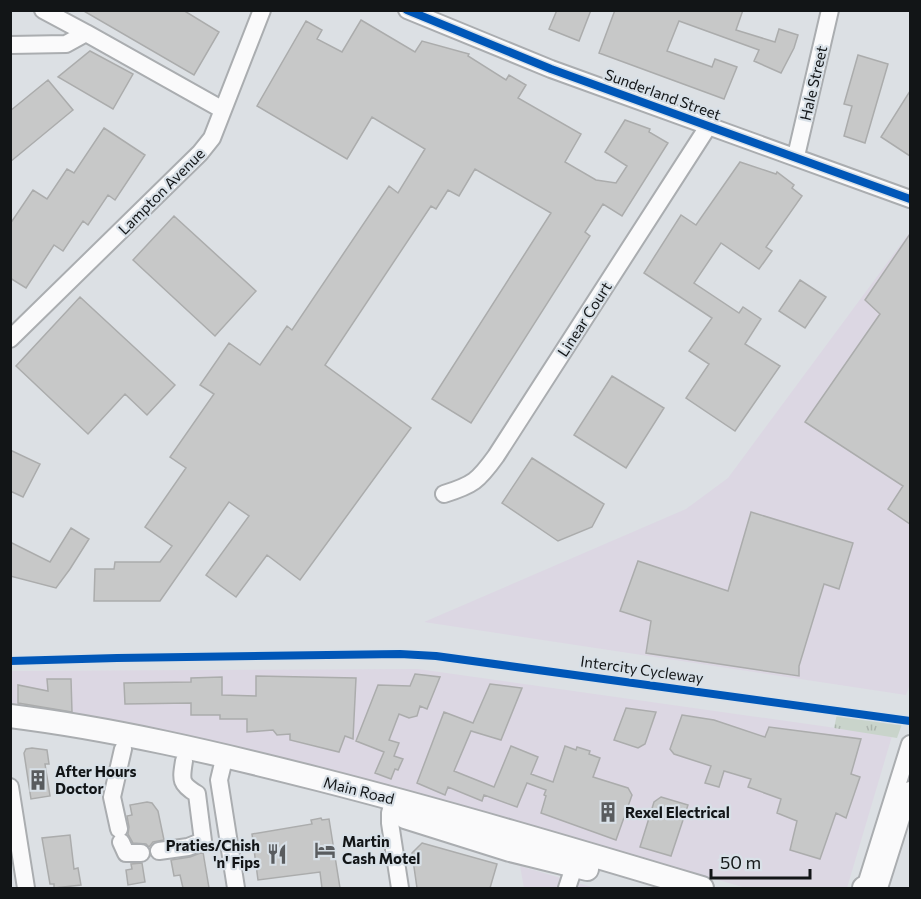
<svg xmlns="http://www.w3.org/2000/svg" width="921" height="899" viewBox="0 0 921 899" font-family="Commissioner,sans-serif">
  <defs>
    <pattern id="grass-tufts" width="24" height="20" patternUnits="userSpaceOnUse" patternTransform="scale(1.5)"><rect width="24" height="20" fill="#c9d4cb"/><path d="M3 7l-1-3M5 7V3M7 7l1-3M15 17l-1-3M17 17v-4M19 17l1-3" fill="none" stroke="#acb5ae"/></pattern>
  </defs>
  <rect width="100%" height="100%" fill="#dce0e4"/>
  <path fill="#dcd7e3" d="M910,232V684L906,695L424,622L686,509L728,478Z
    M418,669L892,736L847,888H746L386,784L300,763L11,708V671Z
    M520,866L595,888H524Z"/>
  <path fill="url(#grass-tufts)" d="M837,714L902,724L897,738L834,728Z"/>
  <path fill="#c7c8c8" stroke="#abacac" stroke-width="1.5" d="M82,10H183L219,32L194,75Z
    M557,10H591L579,41L549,29Z
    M615,10H743L736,30L775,42L779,29L798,35L794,48L781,73L754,61L759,50L679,21L667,51L712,67L715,59L737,67L724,99L599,53Z
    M361,20L415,52L422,41L469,54L468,56L506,80L509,75L526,85L518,98L581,134L565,162L596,180L616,183L627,166L605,152L625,120L650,129L649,132L668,143L622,216L603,204L585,232L590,236L471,423L432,399L551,213L475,169L459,196L448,190L436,209L431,206L325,365L411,428L300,580L267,555L236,597L206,575L249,516L229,502L160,601H94L95,569H114L115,562H160L172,546L145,527L186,468L170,457L214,394L200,385L229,343L260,365L287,326L292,330L389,186L398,193L425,149L372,117L347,159L257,106L306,21L322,30L317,39L342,52Z
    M90,51L133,74L113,109L58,77Z
    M858,55L888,64L865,143L844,136L852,106L844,104Z
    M48,80L73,110L10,162V111Z
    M910,91V156L881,137Z
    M104,128L145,155L115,200L108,195L88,225L83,221L63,251L54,245L26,288L10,278V224L33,190L47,199L67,169L74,173Z
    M740,162L776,174L777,172L794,185L792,188L802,196L766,247L772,251L759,269L721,243L694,283L739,313L743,307L761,319L745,344L780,366L735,431L686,398L709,364L689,351L712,318L644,273L681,215L696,225Z
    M174,216L256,291L215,336L133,260Z
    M910,234V524L888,509L903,486L805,422L880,314L865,300Z
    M800,280L826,297L805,328L779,311Z
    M80,297L175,385L147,415L125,394L88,434L16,366Z
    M612,376L664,408L626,468L574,435Z
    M10,450L40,464L23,497L10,491Z
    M532,458L604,504L592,527L558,541L502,503Z
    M751,512L853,543L839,589L824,584L799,666V676L646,653L651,621L620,611L638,561L728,591Z
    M71,528L89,539L70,569L56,588L10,576V542L50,562Z
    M415,674L440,677L427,709L420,706L417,716L409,718L399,714L389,740L399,743L394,756L403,759L398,770L395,769L391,779L375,773L384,752L356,741L378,685L410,686Z
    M256,676L356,678L353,739L345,736L339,752L290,740V734L277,735L273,730L247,732V719H220V715H191V703L125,704L124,683L191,682V678L222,677V695L256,696Z
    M47,679H71L72,712L18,703V685L48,691Z
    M490,684L522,688L501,740L471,731L454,771L494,787L511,746L538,757L531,774L553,782L565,746L576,750L577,747L590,751L589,754L600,758L593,777L628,788L632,795L616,840L541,813L546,796L544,795L546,790L527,783L517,807L484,795L482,801L448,787L445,795L417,783L444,712L473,723Z
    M626,708L656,712L645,744L638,748L614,740Z
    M682,715L714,720L765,737L769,727L861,739L851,774L860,777L846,818L836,813L820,859L790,850L797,821L777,813L781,799L748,787L751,779L724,771L719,787L705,783L711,766L674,754L670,749Z
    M32,748L47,750L49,764H45L50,796L31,799L24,753L26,749Z
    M661,797L688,805L671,856L640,847L654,802Z
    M147,802L152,803L158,811L164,840L153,842L149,847L146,844L133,843L128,834L129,827L127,816L132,815L130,805Z
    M321,818L322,820L329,819L340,888H322L320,872L258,880L252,834L312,824L311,820Z
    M70,835L74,869L78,868L81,885L54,888V884H50L42,838Z
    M422,843L497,864L490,888H417L412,853Z
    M203,852L209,888H183L180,875L174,876L171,860L190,857Z
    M142,863L145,882L128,885L126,870L132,869L131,864Z"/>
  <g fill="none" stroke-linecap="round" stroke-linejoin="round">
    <g stroke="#aaadb0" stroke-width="20">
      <path id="minor" d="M43,10L86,33
        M407,10L551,69L910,199
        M10,45L66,44L86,33L223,110
        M796,156L830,10
        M10,339L200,153L212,138L262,10
        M444,494C473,485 478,481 496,456L709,125
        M225,755L219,780L236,888
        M10,787L26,888
        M394,798L390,813V823L400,888
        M119,829L112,797L123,749
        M121,842L126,853H141
        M159,851L188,847L203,841L197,794C180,784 181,780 184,761
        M567,888L578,855
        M865,888L910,744
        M879,888L910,790"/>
    </g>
    <g stroke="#aaadb0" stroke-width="26">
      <path id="major" d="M10,716C114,729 216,753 318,779C447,812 575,850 702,888
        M405,817L510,850L587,869
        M864,888H865"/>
    </g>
    <use href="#minor" stroke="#fafafb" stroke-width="16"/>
    <use href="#major" stroke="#fafafb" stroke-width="22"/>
    <g stroke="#d8e0e7" stroke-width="11">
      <path id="cycleway" d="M407,10L551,69L910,199
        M10,661L117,658L400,654L436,656L910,721"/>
    </g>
    <use href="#cycleway" stroke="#0057b8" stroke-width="8"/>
  </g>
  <defs>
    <g id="building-bare" transform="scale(1.62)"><path d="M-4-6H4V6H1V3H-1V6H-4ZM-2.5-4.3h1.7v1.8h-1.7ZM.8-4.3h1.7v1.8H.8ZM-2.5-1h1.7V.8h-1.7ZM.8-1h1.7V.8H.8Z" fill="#595c5f" stroke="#d8e0e7" stroke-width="2.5" paint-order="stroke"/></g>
    <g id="hotel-bare" transform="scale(1.62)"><path d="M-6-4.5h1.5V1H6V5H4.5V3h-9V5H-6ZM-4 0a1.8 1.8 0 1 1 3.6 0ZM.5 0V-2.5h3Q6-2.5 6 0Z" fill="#595c5f" stroke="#d8e0e7" stroke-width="2.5" paint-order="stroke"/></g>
    <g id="restaurant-bare" transform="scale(1.62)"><path d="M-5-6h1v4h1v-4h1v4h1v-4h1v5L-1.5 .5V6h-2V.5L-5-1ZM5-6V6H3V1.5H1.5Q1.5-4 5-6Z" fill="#595c5f" stroke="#d8e0e7" stroke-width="2.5" paint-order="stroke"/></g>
  </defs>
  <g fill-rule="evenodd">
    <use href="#building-bare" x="38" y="780"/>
    <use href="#building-bare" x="608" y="812"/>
    <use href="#hotel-bare" x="325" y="850"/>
    <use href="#restaurant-bare" x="277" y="854"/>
  </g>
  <g text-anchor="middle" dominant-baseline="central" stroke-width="4.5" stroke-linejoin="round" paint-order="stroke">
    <g font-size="15" fill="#121517" stroke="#d8e0e7">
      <text transform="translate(813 83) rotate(-77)">Hale Street</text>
      <text transform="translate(663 94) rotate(20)">Sunderland Street</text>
      <text transform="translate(161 191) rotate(-45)">Lampton Avenue</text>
      <text transform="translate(584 319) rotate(-57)">Linear Court</text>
      <text transform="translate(642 669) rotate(8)">Intercity Cycleway</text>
      <text transform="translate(359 790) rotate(14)">Main Road</text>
    </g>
    <g font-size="15" font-weight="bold" fill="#121517" stroke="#d8e0e7" text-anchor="start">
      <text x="55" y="771">After Hours<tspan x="55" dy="17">Doctor</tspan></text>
      <text x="625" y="812">Rexel Electrical</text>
      <text x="342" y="841">Martin<tspan x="342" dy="17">Cash Motel</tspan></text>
      <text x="260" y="845" text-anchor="end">Praties/Chish<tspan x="260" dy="17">'n' Fips</tspan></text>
    </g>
  </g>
  <rect width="921" height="899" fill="none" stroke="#121517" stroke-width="24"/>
  <path d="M711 869v9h99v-9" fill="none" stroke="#121517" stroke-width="3"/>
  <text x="720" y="869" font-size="18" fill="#121517" stroke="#d8e0e7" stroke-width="4.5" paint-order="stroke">50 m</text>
</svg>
